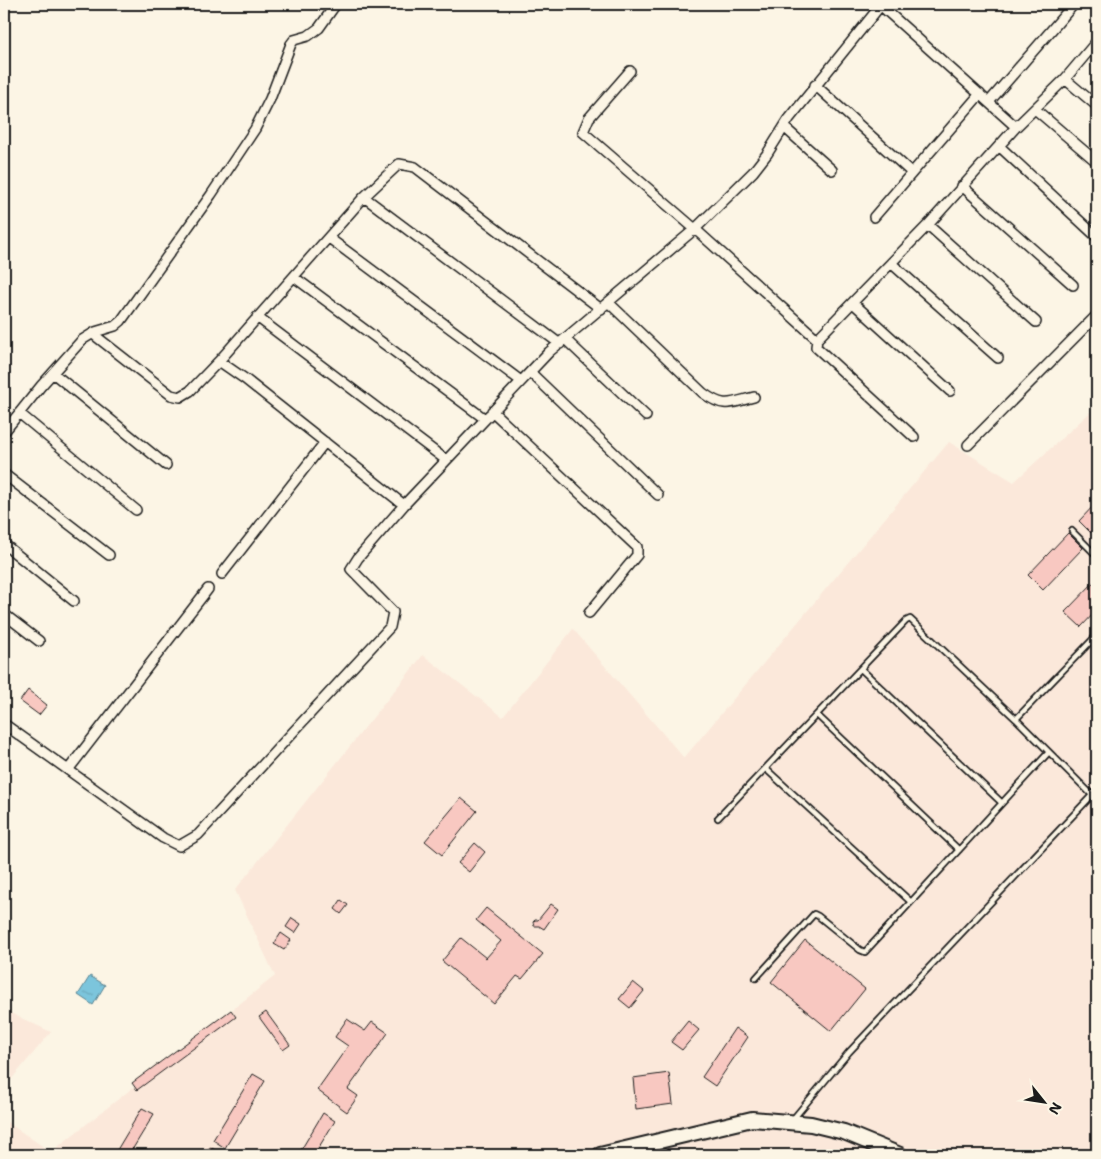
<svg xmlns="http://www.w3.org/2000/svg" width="1101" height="1159" viewBox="0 0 1101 1159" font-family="'Shantell Sans',sans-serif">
  <defs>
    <pattern id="water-ripples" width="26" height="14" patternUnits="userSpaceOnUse" patternTransform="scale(1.25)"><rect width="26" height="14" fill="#7cc5dc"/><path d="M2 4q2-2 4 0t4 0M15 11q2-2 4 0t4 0" fill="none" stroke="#6ba9bc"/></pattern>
  </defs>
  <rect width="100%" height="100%" fill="#fcf5e5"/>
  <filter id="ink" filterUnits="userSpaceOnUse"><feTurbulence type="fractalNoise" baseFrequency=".02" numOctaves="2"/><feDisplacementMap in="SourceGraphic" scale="10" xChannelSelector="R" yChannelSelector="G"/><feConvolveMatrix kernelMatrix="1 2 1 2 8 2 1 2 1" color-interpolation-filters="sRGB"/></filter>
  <g filter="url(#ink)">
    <path fill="#fbe8da" d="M1097,406V1147L1088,1155H4V1120L51,1152L275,976L235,890L423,655L503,717L573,629L684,758L949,442L1014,482Z
      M4,1010L51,1032L4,1088Z"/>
    <path fill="url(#water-ripples)" stroke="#56818f" d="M90,976L105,985L93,1005L78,995Z"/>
    <path fill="#f8c8c1" stroke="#1c1c1c" d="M1097,502V533L1094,536L1079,521Z
      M1068,533L1083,548L1043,590L1028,575Z
      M1097,579V610L1081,627L1065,612Z
      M28,690L47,705L39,715L20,701Z
      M461,798L477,811L442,855L425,841Z
      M475,843L485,852L469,872L458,863Z
      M341,900L348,905L341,914L335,909Z
      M551,904L558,909L544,929L539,926H534L533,922L535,920H538Z
      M486,908L543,954L522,979L517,976L494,1004L442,961L461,938L486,958L501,941L476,920Z
      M292,918L301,924L295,933L286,927Z
      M281,933L291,940L284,950L274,944Z
      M805,940L865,989L831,1031L771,982Z
      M633,982L644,991L630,1008L619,999Z
      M231,1010L236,1017L137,1090L132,1083Z
      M266,1012L290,1045L283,1050L259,1017Z
      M347,1019L365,1031L372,1022L388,1033L348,1089L358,1096L347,1112L317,1090L348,1046L335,1037Z
      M688,1021L699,1030L682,1050L671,1042Z
      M735,1028L748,1037L715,1086L702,1077Z
      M669,1073L673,1104L636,1109L633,1078Z
      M253,1074L265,1081L225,1148L213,1140Z
      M142,1108L154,1114L129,1155H114Z
      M323,1113L335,1121L314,1155H298Z
      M210,1147L222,1154L221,1155H205Z"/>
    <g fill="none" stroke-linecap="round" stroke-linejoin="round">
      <g stroke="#1c1c1c" stroke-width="8">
        <path id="lane" d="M1072,531L1097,556
          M861,669L1002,803
          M817,715L959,850
          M766,769L911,902
          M1092,795L1016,719L1097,635
          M718,818L906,621L910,619L1016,719
          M756,978L814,914L818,916L860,950L865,952L1049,752
          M793,1119L849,1052L1097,790"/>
      </g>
      <g stroke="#1c1c1c" stroke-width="12">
        <path id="street" d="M879,4L1016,127
          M630,71L589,118L583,132L695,229L817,339L928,225L1016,127L1065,79L1097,41
          M1065,79L1097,106
          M815,85L912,173
          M989,102L1074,4
          M1035,109L1097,162
          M784,127L832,170
          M999,146L1097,237
          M962,186L1073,285
          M364,197L560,344
          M874,217L980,94
          M928,225L1036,322
          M329,238L521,381
          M891,263L998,358
          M294,277L485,419
          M609,303L703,393C725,409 730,403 754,397
          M853,303L950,391
          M257,317L446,460
          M93,334L171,395L180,397L190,391L219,361L245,379L404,505
          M565,339L646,416
          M817,339L816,347L914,437
          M219,361L364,197L399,164L415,167L601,309
          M530,372L658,495
          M53,373L166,465
          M492,411L637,547V555L589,613
          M19,413L136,510
          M4,432L41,386L82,340L95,332L115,326L121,321L211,195L255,129L270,99L291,44L294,40L308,36L319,28L336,4
          M968,445L1097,315
          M4,474L109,555
          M4,544L74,601
          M222,574L325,442
          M4,614L39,641
          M4,724L163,838L179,846L198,835L390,627L393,612L351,569L358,558L404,505L549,352L695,229L753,172L767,154L789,119L881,5
          M68,770L208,589"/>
      </g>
      <g stroke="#1c1c1c" stroke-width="18">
        <path id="secondary" d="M600,1155L752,1119L811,1124L844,1132L900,1155"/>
      </g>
      <use href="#lane" stroke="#fcf5e5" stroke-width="4.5"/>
      <use href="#street" stroke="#fcf5e5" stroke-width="9"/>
      <use href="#secondary" stroke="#fcf5e5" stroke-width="14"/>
    </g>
  </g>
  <rect width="1101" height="1159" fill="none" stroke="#fcf5e5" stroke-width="20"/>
  <rect x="10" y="10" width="1081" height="1139" fill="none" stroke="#1c1c1c" stroke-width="2" filter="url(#ink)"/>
  <g transform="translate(1044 1102) rotate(120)" stroke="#fcf5e5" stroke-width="4" paint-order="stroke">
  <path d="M0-4L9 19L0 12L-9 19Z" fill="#1c1c1c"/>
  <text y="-8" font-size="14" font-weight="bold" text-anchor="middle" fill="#1c1c1c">N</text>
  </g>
</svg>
